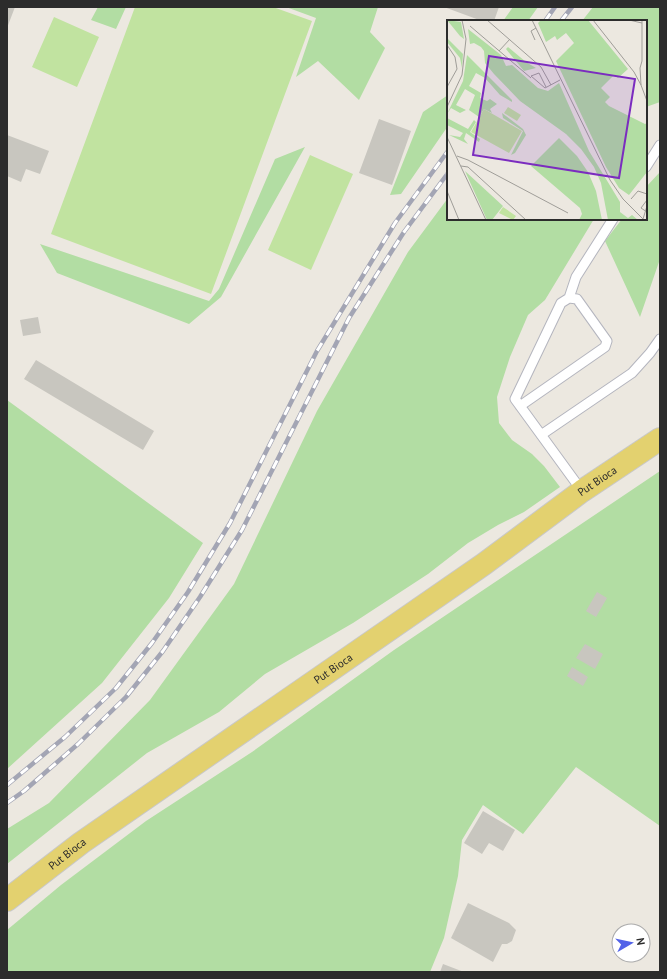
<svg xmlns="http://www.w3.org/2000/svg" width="667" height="979" viewBox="0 0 667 979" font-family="'PT Sans',sans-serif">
  <rect width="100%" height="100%" fill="#ece8e0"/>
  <path fill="#b2dda3" d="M98,7H126L116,29L91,20Z
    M286,7H378L370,32L385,48L359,100L318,61L296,77L316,18Z
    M513,7H538L528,21H503Z
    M593,7H660V102L646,107V21H582Z
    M448,95V126L401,194L390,195L423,112Z
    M305,147L221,297L189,324L57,273L40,244L209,301L219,289L275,159Z
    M660,172V259L640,317L605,241L622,219H646V187Z
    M448,198V219H594L545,300L528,315L510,357L497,397L499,423L512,440L532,454L544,466L560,487L524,512L498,525L468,543L428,574L353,623L265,674L219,712L147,753L7,864V829L49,803L150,700L234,584L317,411L408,252Z
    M7,400L203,543L169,598L102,683L7,769Z
    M660,471V826L576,767L523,834L483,805L462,840L458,876L444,938L430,972H7V930L61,885L146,821L252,752L394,650Z"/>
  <path fill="#c1e3a0" d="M135,7H273L312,21L211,294L51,234Z
    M54,17L99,37L77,87L32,67Z
    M310,155L353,174L311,270L268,250Z"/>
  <path fill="#c8c6bf" d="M7,7H15L7,28Z
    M444,7H499L494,21H482Z
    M379,119L411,131L392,185L359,173Z
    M7,135L49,151L40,174L26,169L21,182L7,176Z
    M38,317L41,333L23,336L20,320Z
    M36,360L154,431L143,450L24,379Z
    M597,592L607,598L596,617L586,611Z
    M585,644L603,654L595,669L576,658Z
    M572,667L588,677L583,686L567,676Z
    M483,811L515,830L503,851L489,843L482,854L464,843Z
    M468,903L509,923L516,930L512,941L507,944H502L493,962L451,938Z
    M443,964L464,972H440Z"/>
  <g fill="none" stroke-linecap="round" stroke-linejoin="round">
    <g stroke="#b4b5be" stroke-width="11">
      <path id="lane" d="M646,167L660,145
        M569,298L576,277L613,219
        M520,406L605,347L607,341L577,299L569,298L561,303L515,399L582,491
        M541,435L632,373L650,353L660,339"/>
    </g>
    <g stroke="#c8c8c8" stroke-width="24">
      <g id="primary">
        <path id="s1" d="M7,900L81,843L484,564L582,491L660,439"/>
      </g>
    </g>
    <use href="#lane" stroke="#fff" stroke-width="9"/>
    <use href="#primary" stroke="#e3d16f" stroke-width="22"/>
    <g stroke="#a3a5b4" stroke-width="4.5">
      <path id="rail" d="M545,21L555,7
        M561,21L572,7
        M7,785L65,737L116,688L152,643L188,592L230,523L317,351L395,223L448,151
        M7,803L24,791L78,744L126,697L163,651L200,597L242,530L349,318L404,232L448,173"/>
    </g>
    <use href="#rail" stroke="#fff" stroke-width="3" stroke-dasharray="9" stroke-linecap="butt"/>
  </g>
  <g text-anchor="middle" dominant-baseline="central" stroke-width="4" stroke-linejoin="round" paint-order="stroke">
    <g font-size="11" fill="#2c2c2c" stroke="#fff">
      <text stroke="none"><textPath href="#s1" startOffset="724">Put Bioca</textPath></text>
      <text stroke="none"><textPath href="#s1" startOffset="400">Put Bioca</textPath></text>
      <text stroke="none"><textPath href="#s1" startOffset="76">Put Bioca</textPath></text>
    </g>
  </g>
  <g transform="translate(447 20)">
    <rect width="200" height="200" fill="#ece8e0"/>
    <path d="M0,0L14,2L17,19L13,16ZM94,0H141L181,49L171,58L167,55L154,68L163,77L158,82L162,86L198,104L200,103V152L182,175L172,168L159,147L109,41L127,23L119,13L110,20L108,16L99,22L91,3ZM21,9L54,35L59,46L65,45L91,68L101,71L112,63L142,131L173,182V192L181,198L185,195L191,200H161L154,163L147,147L134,129L119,114L73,81L47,54L38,43L37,31L34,27L27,23L23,24ZM0,18L16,34L15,48L13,38L0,22ZM61,27L79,42L89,48L77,51L59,29ZM20,35L65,80V82L53,75L38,58L29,53L22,66L34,73L33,78L40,81L43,79L50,84L43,89L45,93L37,89L32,97L22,90L28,75L18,69L9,85L19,90L13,93L4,88L0,94L16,61ZM55,93L76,109L79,115L68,133L64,135L76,111L56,98ZM0,98L21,109L27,100L29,102L23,112L33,119L32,122L19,113L17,119L21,124L2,115L13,117L16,113L0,105ZM112,118L130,136L141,152L149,171L155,200H132L135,194L133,188L84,146ZM18,151L56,186L45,200H40Z" fill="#b2dda3"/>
    <path d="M61,87L74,95L70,101L57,93ZM37,89L75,111L62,133L24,112ZM56,187L69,196L66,200L52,193Z" fill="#c1e3a0"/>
    <path fill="none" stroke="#9f9d98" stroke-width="1" d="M40,0L94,47L104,65M85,0L163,160L176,179L197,200M146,0L187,52L194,65M182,0L195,3M23,6L84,58M88,20L84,11L89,8M0,25L8,37L10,49L0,67M52,31L63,19M193,48L195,41V0M193,48L194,65L200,81M99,67L92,53L84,56L98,68L113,60M0,87L15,55L19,19L15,0M0,117L39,200M10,136L21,140L121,193M14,146L21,147L79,200M0,171L12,200M184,179L191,171L200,174M200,180L194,188L200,192M196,199L200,186"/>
    <path fill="#7b2cbf" fill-opacity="0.15" stroke="#7b2cbf" stroke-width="2" d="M42,36L188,59L172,158L26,135Z"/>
    <rect width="200" height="200" fill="none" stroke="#2c2c2c" stroke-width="2"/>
  </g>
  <rect width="667" height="979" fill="none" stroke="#2c2c2c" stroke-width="16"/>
  <g transform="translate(631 943) rotate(81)"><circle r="19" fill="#ffffff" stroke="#ababab"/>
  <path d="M0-3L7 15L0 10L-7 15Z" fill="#5262e8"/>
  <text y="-6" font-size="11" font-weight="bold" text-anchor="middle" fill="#2c2c2c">N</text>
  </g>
</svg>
